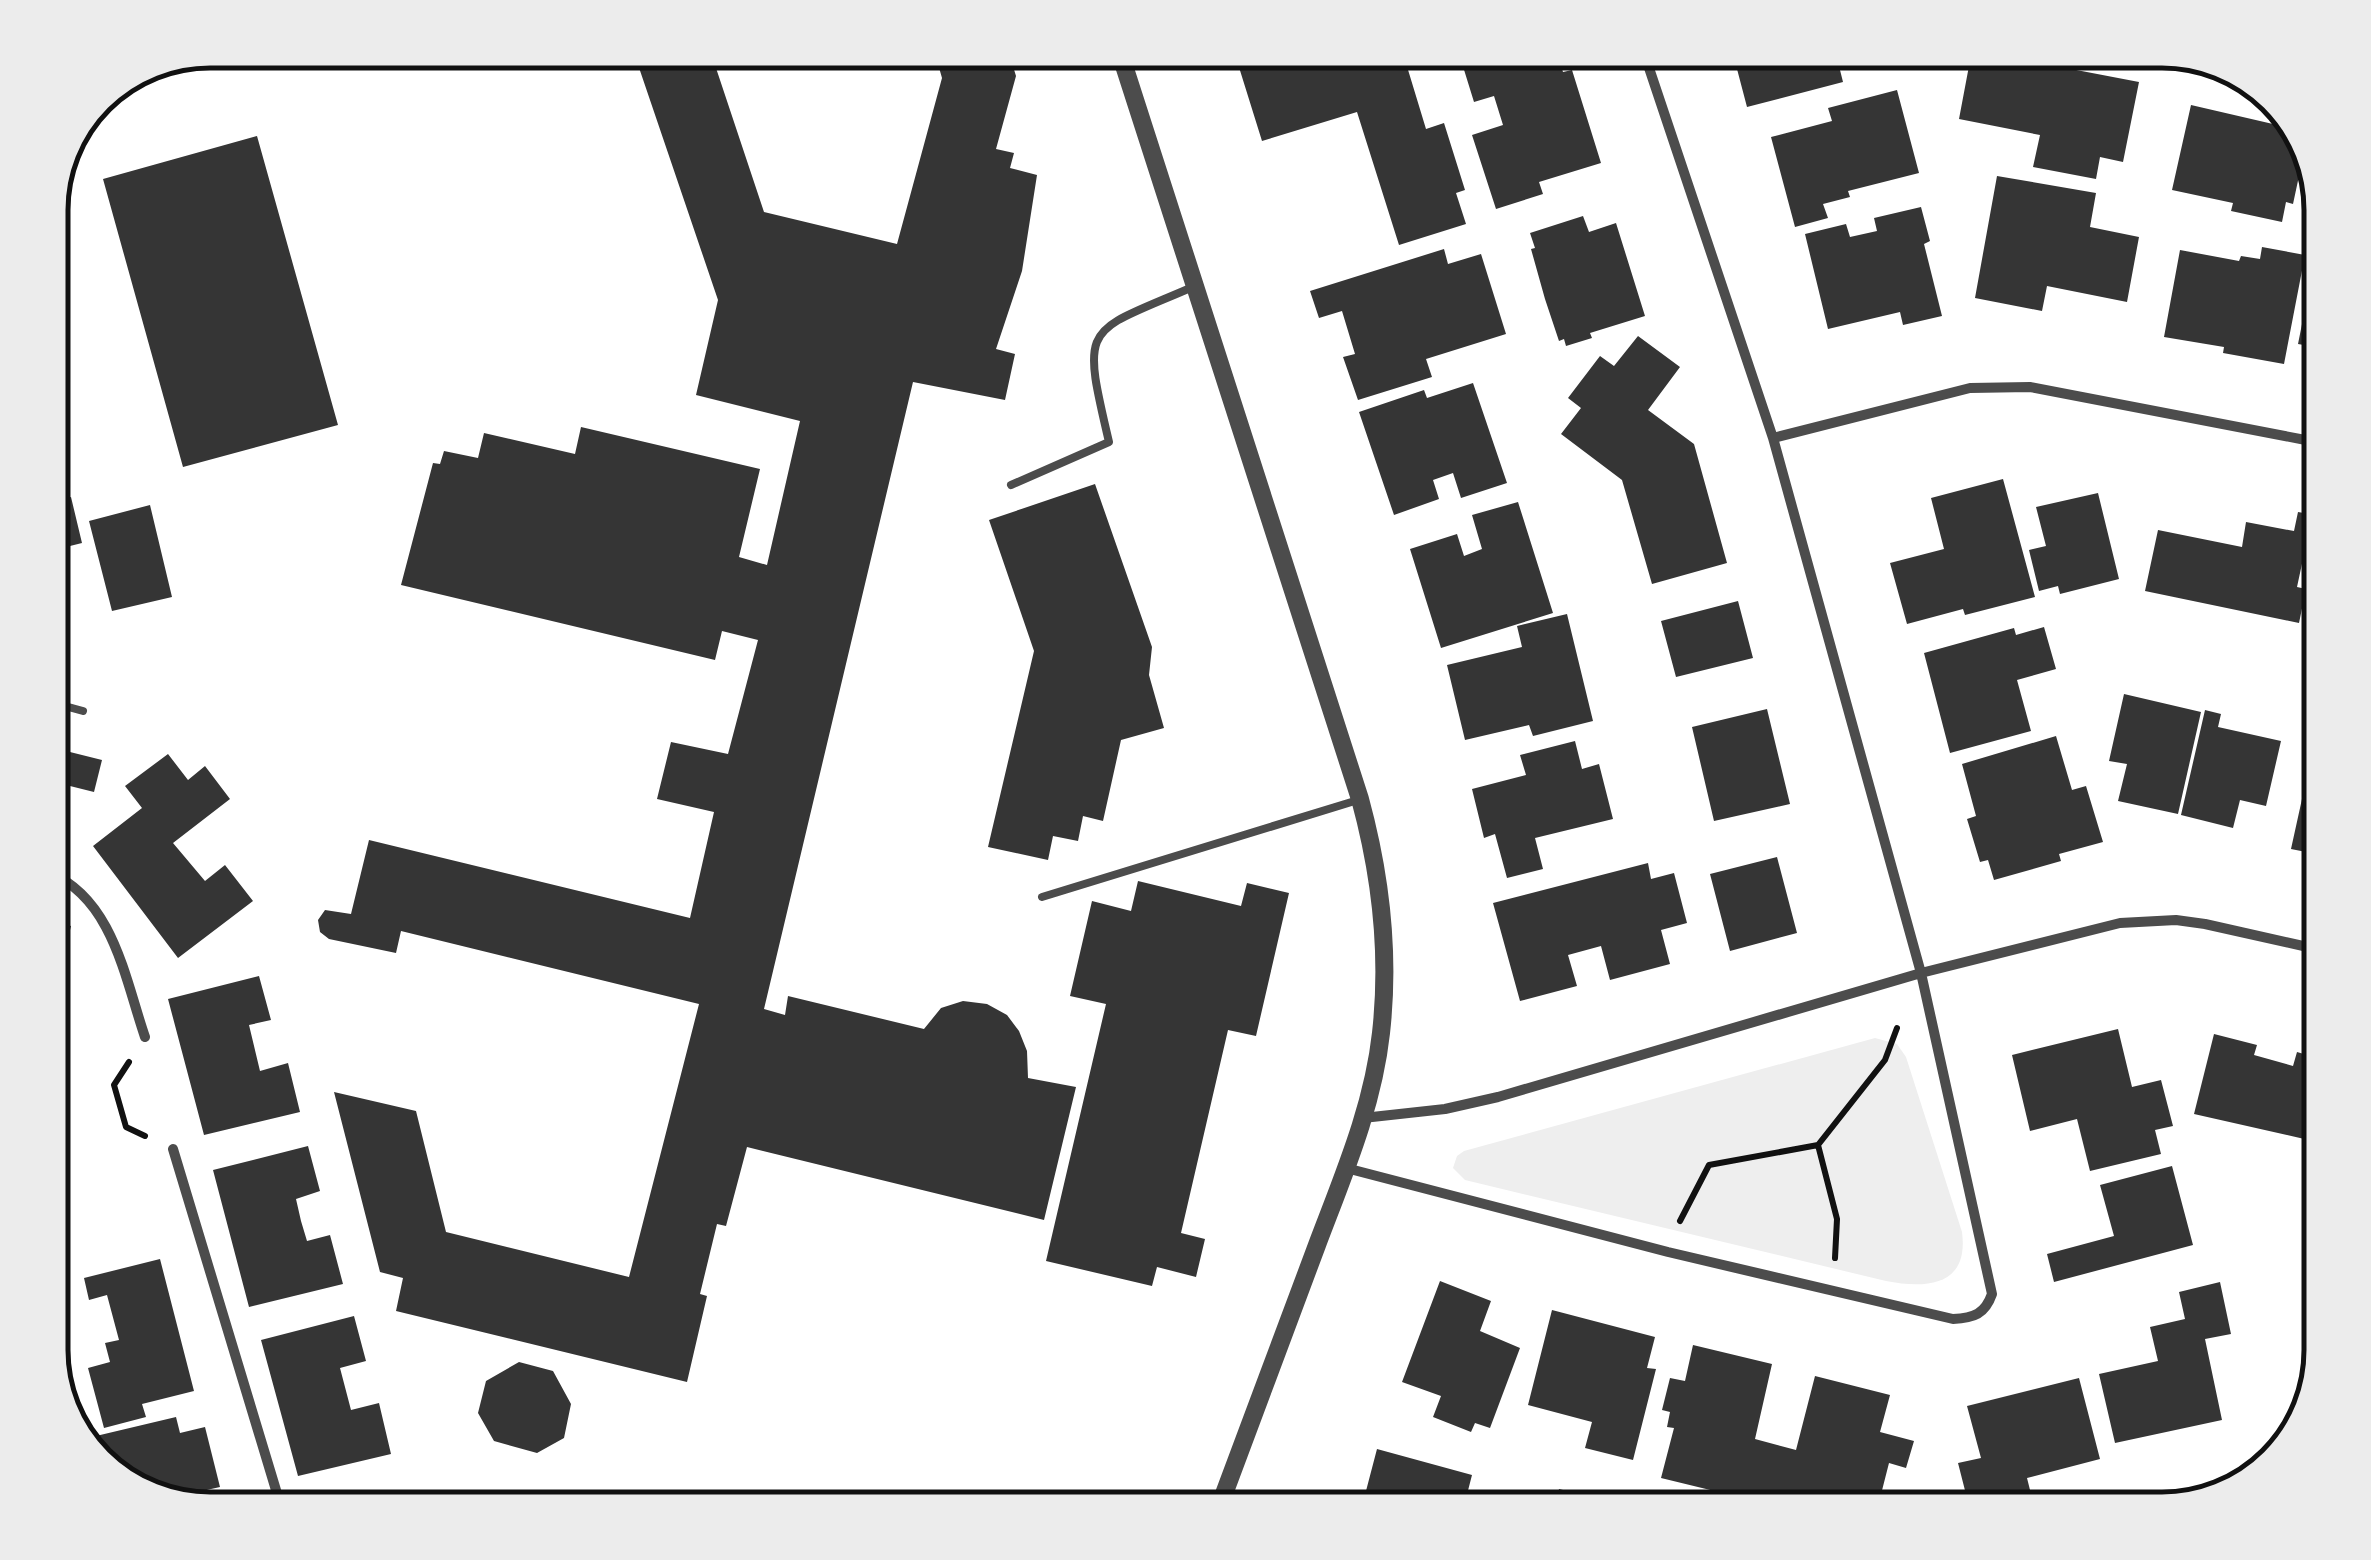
<svg xmlns="http://www.w3.org/2000/svg" width="2371" height="1560" viewBox="0 0 2371 1560" font-family="Signika,sans-serif">
  <rect width="100%" height="100%" fill="#fff"/>
  <path fill="#eee" d="M1875,1038L1897,1044L1906,1057L1962,1232C1969,1286 1927,1289 1886,1281L1465,1180L1453,1168L1457,1156L1464,1151Z"/>
  <path fill="#353535" d="M633,50H710L764,212L897,244L942,78L934,50H1008L1016,76L996,149L1014,153L1010,168L1037,175L1022,271L996,349L1015,354L1005,400L913,382L764,1009L785,1015L788,996L924,1029L941,1008L963,1001L987,1004L1007,1015L1019,1031L1027,1051L1028,1078L1076,1087L1044,1220L747,1147L726,1226L717,1224L700,1294L707,1296L687,1382L396,1311L403,1278L380,1272L334,1092L416,1111L446,1232L629,1277L699,1004L401,931L396,953L329,939L320,932L318,920L325,910L351,914L369,840L690,918L714,812L657,799L671,742L728,754L758,640L722,631L715,660L401,585L433,463L440,464L444,451L478,458L484,433L575,454L581,427L760,469L739,557L767,565L800,421L696,395L718,300Z
    M1284,50H1402L1426,129L1444,123L1465,190L1456,193L1466,224L1399,245L1357,112L1262,141L1238,64Z
    M1470,50H1556L1563,72L1572,70L1601,163L1539,182L1543,194L1496,209L1472,135L1503,125L1494,96L1474,102L1461,60L1472,57Z
    M1732,50H1835L1843,82L1747,107Z
    M1972,50L2139,82L2123,162L2100,157L2096,179L2033,167L2040,135L1959,119Z
    M1897,90L1919,173L1848,191L1850,197L1823,204L1828,218L1795,227L1771,137L1832,121L1828,108Z
    M2191,105L2299,130L2305,148L2293,204L2286,202L2282,222L2231,211L2233,203L2172,190Z
    M257,136L338,425L183,467L103,179Z
    M1997,176L2096,193L2090,227L2139,237L2127,302L2047,286L2042,311L1975,298Z
    M1921,207L1930,241L1924,244L1942,316L1903,325L1900,312L1828,329L1805,234L1846,224L1850,237L1877,231L1874,218Z
    M1583,216L1589,232L1616,223L1645,316L1590,333L1592,338L1566,346L1564,339L1559,341L1545,299L1531,249L1535,248L1530,233Z
    M2262,247L2305,255L2284,364L2223,353L2224,347L2164,337L2180,250L2239,261L2241,256L2260,259Z
    M1444,249L1448,264L1481,254L1506,334L1426,359L1432,377L1358,400L1343,357L1355,354L1342,311L1319,318L1310,291Z
    M2308,294L2321,297V348L2298,344Z
    M1638,336L1680,367L1648,410L1694,444L1727,563L1652,584L1622,480L1561,434L1581,408L1568,398L1600,356L1614,366Z
    M1473,383L1507,483L1461,498L1453,473L1433,480L1439,499L1394,515L1359,412L1424,390L1427,398Z
    M2003,479L2035,597L1965,615L1963,609L1907,624L1890,563L1944,549L1931,498Z
    M1095,484L1152,647L1149,675L1164,728L1121,740L1103,821L1083,816L1078,841L1053,836L1048,860L988,847L1034,651L989,520Z
    M2098,493L2119,579L2060,594L2058,586L2039,591L2029,550L2046,546L2036,507Z
    M71,497L82,543L50,551V502Z
    M1518,502L1553,613L1441,648L1410,549L1457,534L1464,556L1482,549L1472,515Z
    M150,505L172,597L112,611L89,521Z
    M2298,512L2321,516L2314,556L2313,560L2303,559L2297,587L2306,589L2299,623L2145,591L2158,530L2242,547L2246,522L2294,531Z
    M1738,601L1753,658L1676,677L1661,621Z
    M1567,614L1593,721L1533,736L1529,725L1465,740L1447,665L1522,647L1517,626Z
    M2044,627L2056,669L2017,680L2031,731L1950,753L1924,653L2014,628L2016,635Z
    M2124,694L2201,712L2178,814L2118,801L2127,764L2109,761Z
    M1767,709L1790,804L1714,821L1692,727Z
    M2205,710L2221,714L2218,727L2281,741L2266,806L2240,800L2233,828L2181,815Z
    M2056,736L2072,790L2086,786L2103,842L2059,854L2061,861L1994,880L1988,860L1980,862L1967,819L1976,816L1962,764Z
    M1575,741L1582,769L1599,764L1613,819L1535,838L1543,869L1507,878L1495,834L1484,838L1472,789L1526,775L1520,755Z
    M50,747L102,760L94,792L70,786L58,833L50,831Z
    M168,754L188,780L205,766L230,799L173,843L205,881L225,865L253,901L178,958L93,846L142,808L125,786Z
    M2311,758L2321,760V855L2291,849Z
    M1777,857L1797,933L1730,951L1710,874Z
    M1648,863L1651,879L1674,873L1687,923L1661,930L1670,964L1610,980L1601,946L1568,955L1577,986L1520,1001L1493,903Z
    M1138,881L1241,906L1247,883L1289,893L1256,1036L1228,1030L1181,1233L1205,1239L1196,1277L1157,1267L1152,1286L1046,1261L1106,1004L1070,996L1092,901L1131,911Z
    M50,920L71,926L52,1003H50Z
    M259,976L271,1020L249,1025L260,1071L288,1063L300,1112L204,1135L168,999Z
    M2118,1029L2132,1087L2161,1080L2173,1126L2155,1130L2161,1154L2090,1171L2077,1119L2030,1131L2012,1055Z
    M2214,1034L2257,1045L2254,1055L2293,1066L2297,1052L2321,1059V1110L2313,1141L2194,1114Z
    M308,1146L320,1191L296,1199L301,1221L307,1241L330,1235L343,1284L249,1307L213,1170Z
    M2172,1166L2193,1245L2054,1282L2047,1254L2114,1236L2100,1185Z
    M50,1198L68,1203L54,1257H59L52,1287Z
    M160,1259L194,1391L142,1404L146,1417L104,1428L88,1368L110,1362L105,1343L119,1340L107,1295L89,1300L84,1278Z
    M1440,1281L1491,1301L1480,1331L1520,1348L1490,1428L1475,1423L1471,1432L1433,1417L1441,1396L1402,1382Z
    M2220,1282L2231,1334L2205,1339L2222,1420L2115,1443L2099,1374L2158,1361L2150,1327L2185,1319L2179,1292Z
    M1552,1310L1655,1337L1647,1368L1656,1369L1633,1460L1585,1448L1592,1422L1528,1405Z
    M354,1316L366,1361L340,1368L351,1410L379,1403L391,1454L298,1476L261,1340Z
    M50,1321L70,1390L60,1392L50,1360Z
    M1693,1345L1772,1364L1755,1439L1796,1450L1815,1376L1890,1395L1880,1432L1914,1441L1906,1468L1889,1463L1877,1510H1792L1661,1478L1674,1428L1667,1427L1670,1412L1662,1410L1670,1378L1685,1381Z
    M519,1362L553,1371L571,1404L564,1438L537,1453L494,1441L478,1413L486,1381Z
    M2079,1378L2100,1459L2027,1478L2035,1510H1970L1958,1463L1981,1458L1967,1406Z
    M176,1417L180,1433L205,1427L220,1487L171,1498L122,1483L114,1475L111,1462H102L96,1436Z
    M1377,1449L1472,1475L1463,1510H1361Z
    M1559,1489L1604,1500L1605,1510H1554Z"/>
  <g fill="none" stroke-linecap="round" stroke-linejoin="round">
    <path stroke="#111" stroke-width="6" d="M129,1062L114,1085L126,1127L145,1136
      M1680,1221L1709,1165L1818,1145
      M1835,1258L1837,1219L1818,1145L1885,1060L1897,1028"/>
    <path stroke="#4c4c4c" stroke-width="8" d="M1011,485L1109,442C1080,320 1085,334 1195,286
      M50,702L83,711
      M1042,897L1358,800"/>
    <path stroke="#4c4c4c" stroke-width="10" d="M1773,438L1970,388L2030,387L2321,443
      M50,873C113,899 125,979 145,1037
      M1363,1118L1445,1109L1498,1097L1921,973L2120,923L2176,920L2205,924L2321,950
      M173,1149L282,1510
      M1346,1168L1668,1252L1953,1319C1974,1318 1985,1314 1992,1294L1921,973L1773,438L1643,50"/>
    <path stroke="#4c4c4c" stroke-width="18" d="M1119,50L1360,799C1381,876 1390,953 1381,1033C1373,1107 1343,1176 1317,1245C1284,1333 1251,1422 1218,1510"/>
  </g>
  <path d="M0 0H2371V1560H0ZM210 68H2162A142 142 0 0 1 2304 210V1350A142 142 0 0 1 2162 1492H210A142 142 0 0 1 68 1350V210A142 142 0 0 1 210 68Z" fill="#ececec" fill-rule="evenodd"/>
  <path fill="none" stroke="#111" stroke-width="5" d="M210 68H2162A142 142 0 0 1 2304 210V1350A142 142 0 0 1 2162 1492H210A142 142 0 0 1 68 1350V210A142 142 0 0 1 210 68Z"/>
</svg>
